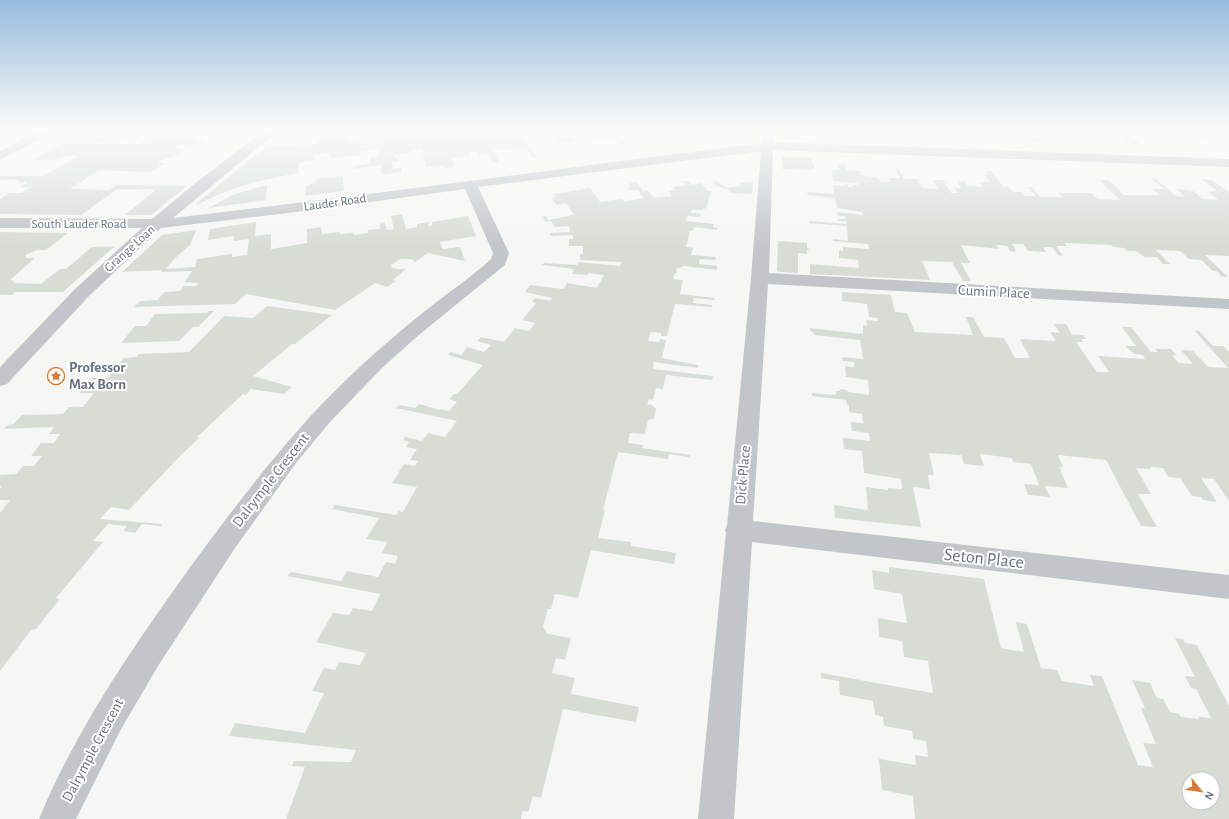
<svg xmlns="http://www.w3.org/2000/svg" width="1229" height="819" viewBox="0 0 1229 819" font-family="'Alegreya Sans',sans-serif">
  <rect width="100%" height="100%" fill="#f6f7f4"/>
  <path fill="#d7ddd5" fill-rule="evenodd" d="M110,131H207L193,141L206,142C196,149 183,141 174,149H184L172,158H166L158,163H165L151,172L99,170L70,189L109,190L117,185L187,186L151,215H125L157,189H117L81,215L0,214V199L10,193H21L30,187H20L28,182H18L19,181L16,180L17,179L0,180V176H44L78,156C68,154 60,159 50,160C45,161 39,160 33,160L61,144H139L150,137C131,135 112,142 93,141L100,137H105L106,136L103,135Z
    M387,131H444V137L473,135L474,131H513L514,133H521L536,157L533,158L526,147L502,150L501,149L493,150L499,162L493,163L489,154L479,155L477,152L469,153L470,156L451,158L454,167L445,168L444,166L431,167L430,166L426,167L422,149L410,151V153L394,155V158L398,157L399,161L392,162L393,169L401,168V172L382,175L381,165L353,169V166L370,164V157L379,156L378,149L361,151V155L333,158L331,157V153L315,154L314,160L299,162L298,173C261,180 230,187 197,205V203L266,147L316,144L328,132L349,134L346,142L385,140Z
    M543,131H615L627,144L619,145L613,138L591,139L587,134L572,136L575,141L557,143L554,138L548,139Z
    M1009,131C1027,131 1046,128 1060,141L1050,140L1045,136H1037L1041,141L1018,140Z
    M1099,131H1217L1229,141V143L1223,140L1202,139L1195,134H1184L1190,139L1181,138L1186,143H1179L1169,135L1148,134L1150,136C1142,136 1137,134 1130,133L1141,145C1125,144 1129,141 1117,135C1111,131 1105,136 1099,131Z
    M782,157L811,158L815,170L782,169Z
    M837,164H844L846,170L859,171L861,175L878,178L881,182H891L889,178H900L895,168H898L904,179H917L922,188L938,189L933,180H943L951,193H958L954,188H961L957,181H964L967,186L983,187L979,182H990L984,174H988L986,171H991L1003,186L1008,187L1013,192H1022L1025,196H1036L1028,187H1032L1040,197H1062L1058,193H1091L1098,199L1120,200L1099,180H1109L1124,195H1159L1152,189H1164L1151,178H1154L1176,196L1185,197L1176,189L1193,191L1203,199L1218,200L1209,192L1217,191L1201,179L1212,180L1229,192V256L1205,255L1228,277H1222L1217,271H1213L1201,260L1189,259L1180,251L1156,250L1170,264H1163L1157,257H1145L1136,251H1127L1124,248L1113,247L1111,245L1065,243L1067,246H1056L1063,256L1058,255L1052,247H1043L1046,252L1028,251L1023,244H1012L1016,250H1014L1015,252L1010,251L1007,246L997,245L999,249L961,245L970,263H961L971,281H963L952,262L922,261L930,280L810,274V264L859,268L858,260L839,258V250L843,251V247L869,249L868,244L833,241V239L848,241L847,226L809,223V221L846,224V221H838V219H846L845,216H838L837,212L863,215L862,212L837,208L835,198L808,195L807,192L834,194L833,185L845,186V184L848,185V187H853V185H858V183L833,181L832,170H840Z
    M343,176L344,191L305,196L306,186L316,181V179Z
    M683,181H688L692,185L701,183L708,191H711L706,209L703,208L702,210H692L691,213L701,214L700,217L688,216L686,221L714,224L713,227L717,228V230L694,227L693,231H690L686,247L693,248L691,255L716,257L715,260L700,259L699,264L717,266V270L684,266L676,269L677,273H675L673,279L683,280L680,294L715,298V300L694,298L693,303L712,305V307L675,304L667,336H661V333L651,332L648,341L659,342L660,339L666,340L662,358L698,365V368L654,362L653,369L713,376L712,380L666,375L663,389L656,388L653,400L649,399L647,404L652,405L656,409L654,419L648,420L645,434L630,433L628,443L643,445L642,448L690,455L689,457L669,454L668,459L618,452L603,510H605L598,538L631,542V546L676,553L674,564L591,550L578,598L555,594L551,609H548L543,627L548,634L571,638L565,660L556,658L552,673L575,678L571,694L639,707L636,722L563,709L541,798L533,796L528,812L523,811L521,819H286L305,767L292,766L294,761L351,762L356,750L229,736L235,723L305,733L324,693L312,691L324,668L335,670L339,662L360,665L366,653L316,642L333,613L349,615L353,608L372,611L380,594L287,576L291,572L341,581L347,571L378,577L386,562L395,564L398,556L382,553L387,542L366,539L379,518L332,509L335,505L396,515L399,511L403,512L417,487L392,483L404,464L415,466L418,461L410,460L417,449L406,447L409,442L403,440L405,437L422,441L428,433L445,437L457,421L396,408L399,405L415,408L419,404L440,410L441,409L449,411L457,402L449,399L454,394H457L483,365L448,355L451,352L461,355L467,347L484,352L491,345L477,341L481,337L504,342L515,328L529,331L535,323L522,320L536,303L532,301L535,298L550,301L552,298L525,292L530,285L564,289L567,283L597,288L604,275L589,273L587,275L572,274L574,269L542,265L544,263L577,265L578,262L620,266L621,262L580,260V255L583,254V246H569V239H573V235L551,236L550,233L570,232L569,226L555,227L551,221L545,222L543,217L545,215L548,220L574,215L566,203L556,205L552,198L556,197L554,194L590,188L600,202L622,199L625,202L644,198L638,190H629L627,188L631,187L628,184L636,182L643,191L647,190L654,198L672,196L669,191L675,190L673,187L686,185Z
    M717,181L726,188L741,186L739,183L753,182L752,194L730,193L728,189L718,187L712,182Z
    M267,185L266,200L208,208L235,194Z
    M402,214L406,229L417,227V224L429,222L428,226H432V222L468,216L476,236L440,242L443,249L460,247L465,261L428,253L415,262L411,259H400L391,265L392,268L399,269H406L393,280L396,281L387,287L375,283L335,310L246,294L235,304L134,307L140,301L158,300L164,292L180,291L184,286H196L198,283L184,282L192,271L161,272L162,270L122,272L162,235L196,230L190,245L174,259L166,269L195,267L197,259L232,254V257L247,255L249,239L234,241V236L208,240L210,229L256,222L255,236L271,234V249L307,243V229L321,227L322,234L340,232V234L353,233L354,235L368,233V230L380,229V224L385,223L387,230L394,229L391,216Z
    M0,232L68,233L46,250H37L25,255L27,258H35L10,280L15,281L13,283L41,284L60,269H66L92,247H114L63,292H15L12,295H0Z
    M778,241L807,243V248L810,250H807V254L798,253V273L780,272L777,271Z
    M842,292L891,295L895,312L907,313L915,332L973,335L966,317H973L984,337L1004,338L1015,358H1030L1020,339L1056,341L1050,332L1060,333L1054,324H1066L1072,335H1083L1086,339H1081L1083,342H1076L1097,372H1109L1098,356L1145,359L1143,355L1134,354L1125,346H1136L1122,327H1131L1151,352H1158L1155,349H1171L1176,355L1172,356L1179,363L1193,364L1181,350L1193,351L1208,367L1228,368L1194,330L1199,331L1213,346H1223L1229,352V501L1214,479L1201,478L1217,502L1203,500L1201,497L1192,496L1180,478L1168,477L1163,468L1150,467L1151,469L1136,468L1151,494H1138L1157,527L1141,526L1106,460L1058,455L1063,467H1059L1068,488L1045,486L1050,497L1028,495L1024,484L1039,485L1031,464L1013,462L1012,458L980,454L984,466L964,464L961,455L929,453L934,475H928L930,489L913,487L921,527L835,518L834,505L868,510L866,487L888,490V488L902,489L901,479L864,473L862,451L844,449L843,438L870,441L869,433L852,431L851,422L863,423L862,414L849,412V405H847L846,400L812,396V393L836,395V391H840L839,389L847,390L848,392L869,395L868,380L846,377L845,366L854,367V362L843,361L842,357L863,359L860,340L814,335L813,332L810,331V328L863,334V325L867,326L866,320L878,321L877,318L869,317L867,304L842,301Z
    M267,306L332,315L295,344H292L253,376L292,387L284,394L251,389L246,395L243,394L197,437L199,438L180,456L129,510L111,507L100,519L162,524L161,526L142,524L135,533L123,531L127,526L108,524L93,541L103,542L56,598L60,599L36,629L31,630L0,671V513L10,500H0V488L2,486H0V475L16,474L23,466H34L42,456H31L41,443H54L60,434H49L54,427L4,429L8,425L14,424L22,415L63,414L69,407H83L94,393H80L92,378H108L124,358L137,357L139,354L189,352L224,316L253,318Z
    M209,311H214L198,327H193L179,341L121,343L135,326H146L155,314L207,313Z
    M889,567L984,579L1001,648L1024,652L1016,622L1027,624L1041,668L1057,670L1062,681L1094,686L1090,675L1102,676L1138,765L1153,767L1143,743L1156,744L1141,708H1145L1132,680L1150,683L1157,698L1163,699L1170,712L1179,714L1181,717L1199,719V717L1211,718L1196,689L1191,688L1185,676L1195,677L1175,638L1183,639L1185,643L1197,645L1229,706V819H915L913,796L882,790L879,759L916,765L915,755L928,757L926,741L913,739L912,731L884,726L883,717L875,715L873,701L840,695L839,681L821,678V673L933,693L928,661L904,657L902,641L879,637L878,618L907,623L902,594L874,589L872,570L889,573ZM1189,779H1213V803H1189Z"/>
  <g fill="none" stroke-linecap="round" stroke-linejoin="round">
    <path fill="#c2c5c9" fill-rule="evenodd" d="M37,131H52L50,134L0,160V151Z
      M264,131H278L173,218C369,195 565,168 761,143L763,131H773L774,142L1229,159V167L773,150L769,273L1229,299V309L768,284L753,521L1229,575V599L752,542L734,819H698L726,532L725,530L727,526L751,278L761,151L478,187L509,253L505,265L420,334L383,367L330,422L296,463L235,548L158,666L120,731L76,819H39C76,729 135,644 191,566C239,501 287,437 345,381C373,354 403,328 434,304C453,289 473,276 491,259L493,253L465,189L313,210L161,228L89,296L7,384L0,386V367L76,288L142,228H0V218L152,219L198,181Z"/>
  </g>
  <linearGradient id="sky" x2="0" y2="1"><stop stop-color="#97bbdc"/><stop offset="0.53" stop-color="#fbfbfa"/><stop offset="1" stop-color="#fbfbfa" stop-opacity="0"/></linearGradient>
  <rect width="1229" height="246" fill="url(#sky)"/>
  <defs>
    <g id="sight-ring" transform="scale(0.9)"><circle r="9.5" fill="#fff" stroke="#d77934" stroke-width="1.5"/><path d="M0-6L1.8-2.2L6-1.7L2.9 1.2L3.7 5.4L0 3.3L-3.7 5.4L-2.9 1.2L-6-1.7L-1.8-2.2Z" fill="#d77934"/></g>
  </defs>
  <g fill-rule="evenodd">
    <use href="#sight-ring" x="56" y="376"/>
  </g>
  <g text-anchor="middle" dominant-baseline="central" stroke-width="4" stroke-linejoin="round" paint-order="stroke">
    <g font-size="13" fill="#687283" stroke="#fff">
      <text transform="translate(335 203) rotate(-8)">Lauder Road</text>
      <text x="79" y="224">South Lauder Road</text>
      <text transform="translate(130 249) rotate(-42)">Grange Loan</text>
    </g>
    <g font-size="15" fill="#687283" stroke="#fff">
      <text transform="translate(994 292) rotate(3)">Cumin Place</text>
      <text transform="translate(743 475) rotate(-85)">Dick Place</text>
      <text transform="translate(271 480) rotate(-52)">Dalrymple Crescent</text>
      <text transform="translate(93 750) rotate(-62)">Dalrymple Crescent</text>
    </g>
    <g font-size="15" font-weight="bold" fill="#687283" stroke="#fff" text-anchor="start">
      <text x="69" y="367">Professor<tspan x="69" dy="17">Max Born</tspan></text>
    </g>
    <g font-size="18" fill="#687283" stroke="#fff">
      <text transform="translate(984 559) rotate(6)">Seton Place</text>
    </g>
  </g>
  <g transform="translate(1201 791) rotate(119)"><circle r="19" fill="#ffffff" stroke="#c3c7cd"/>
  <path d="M0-3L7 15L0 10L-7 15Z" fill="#d77934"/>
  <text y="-6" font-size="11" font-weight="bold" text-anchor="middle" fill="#687283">N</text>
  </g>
</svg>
